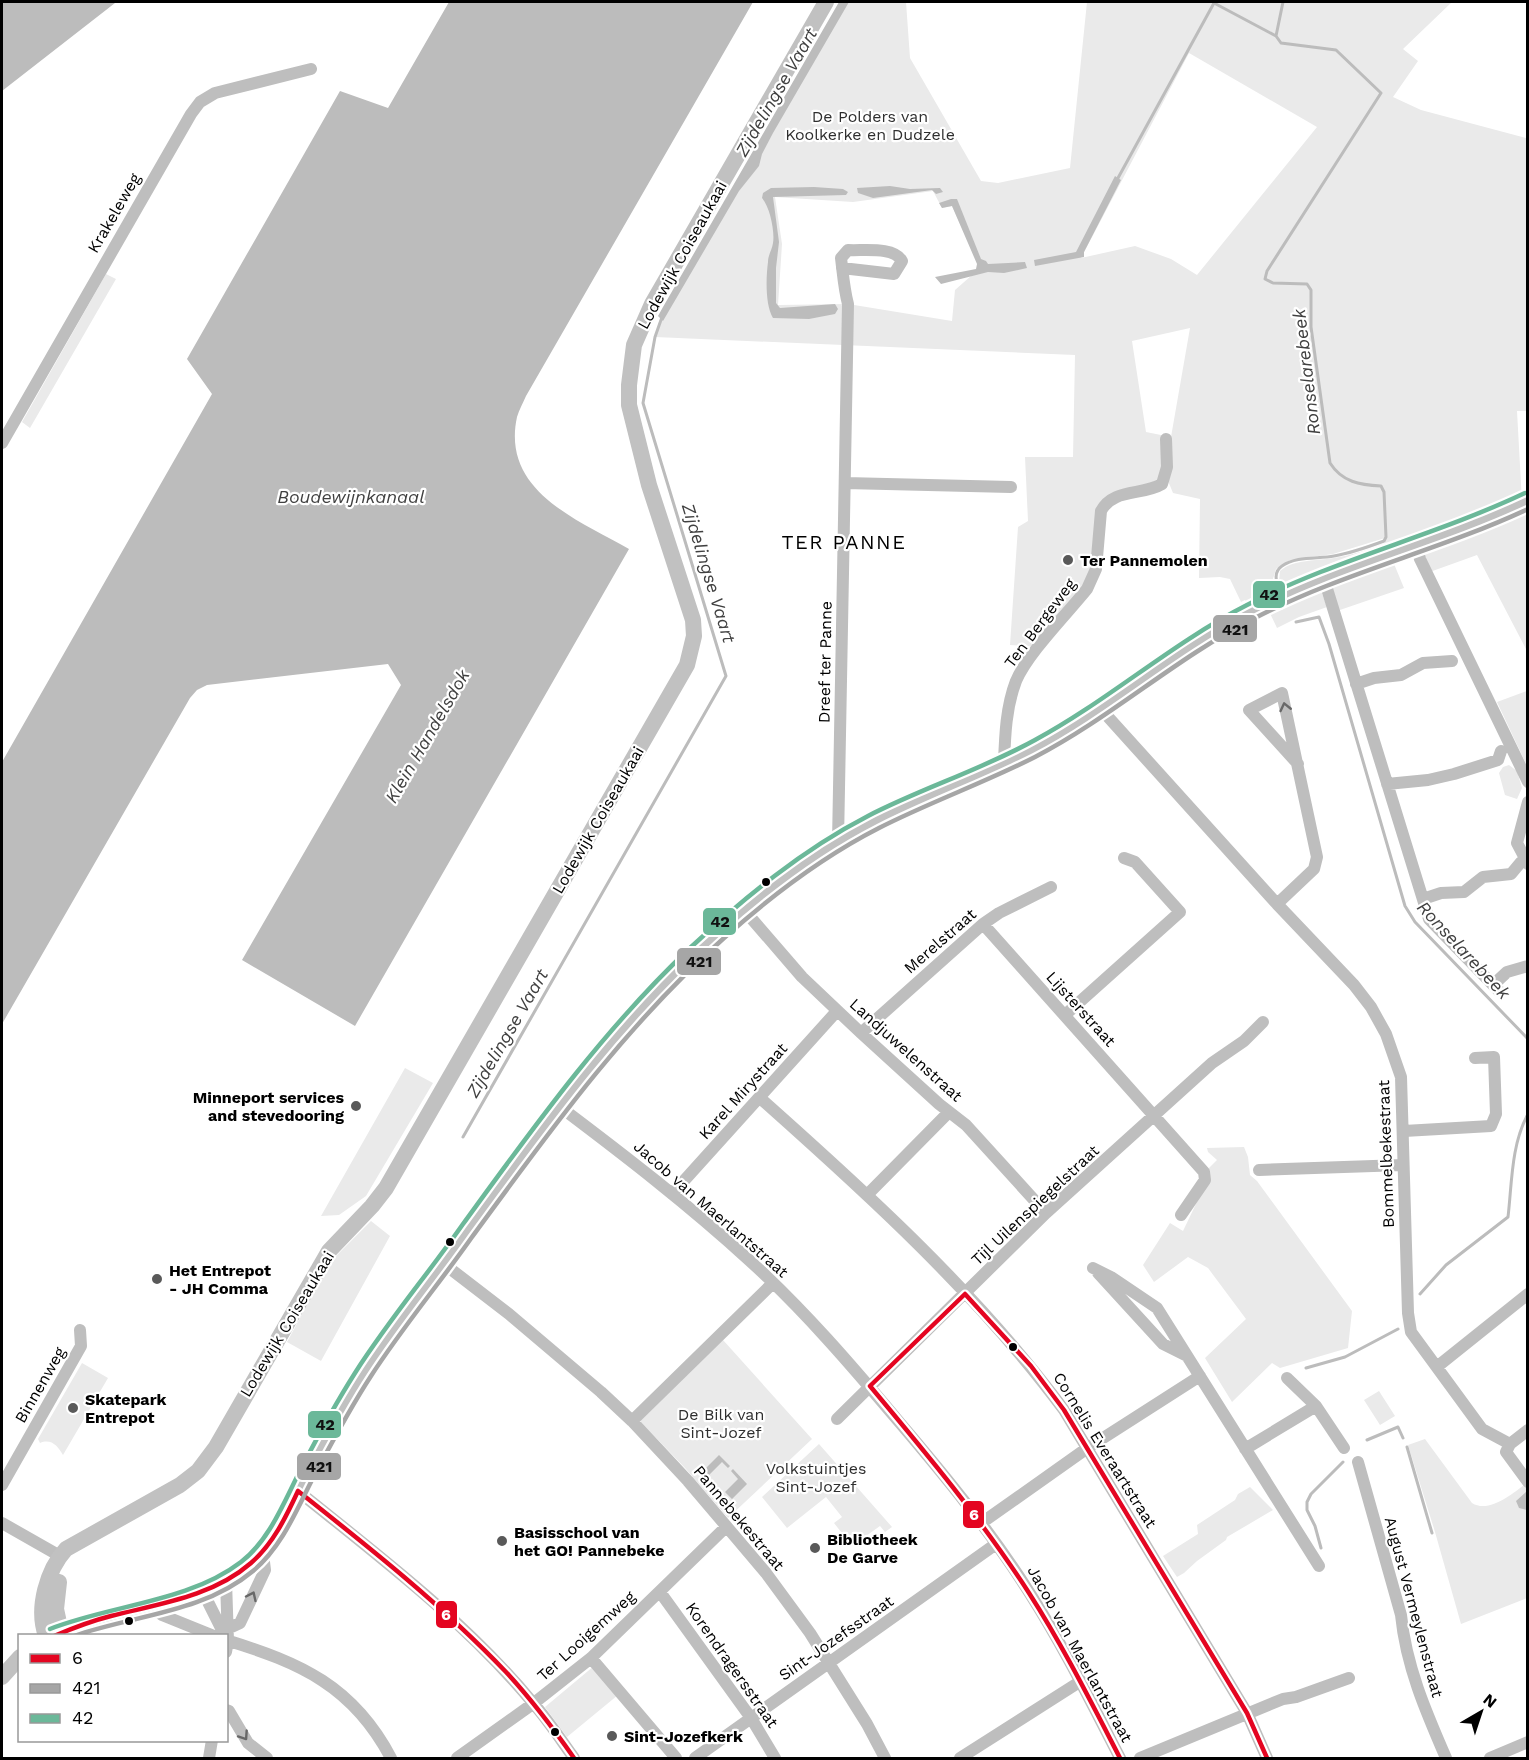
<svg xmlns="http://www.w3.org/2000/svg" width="1529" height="1760" viewBox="0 0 1529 1760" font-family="'Work Sans',sans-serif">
  <rect width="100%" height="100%" fill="#fff"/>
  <path fill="#eaeaea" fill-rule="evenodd" d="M844,2H906L910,58L981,181L998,183L1070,168L1087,2H1452L1403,49L1418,61L1393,97L1421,110L1526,138L1527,130L1528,411H1517L1522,502L1528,500L1527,651L1477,555L1427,573L1416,545L1386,547L1291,583L1247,603L1245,600L1241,602L1230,579L1220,577L1199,578L1200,499L1173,493L1166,476L1104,504L1096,569L1040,647L1010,645L1018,527L1028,521L1025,457H1073L1075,355L655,337L660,320ZM1189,53L1317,127L1197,275L1171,259L1135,246L1081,258ZM933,191L942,208L952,206L980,268L955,290L952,321L848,304L778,305L782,244L775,197L853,202ZM1190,328L1171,437L1146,432L1132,341ZM1385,538V543C1368,550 1352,555 1334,558C1316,561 1294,559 1280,571L1279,582L1276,584L1273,579L1276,569L1290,560L1333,554Z
    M106,274L116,279L30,428L22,422Z
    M1392,559L1404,588L1337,611L1330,588L1336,580Z
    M1313,589L1321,591L1327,607L1299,617L1277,628L1268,609Z
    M1527,691H1528L1527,766L1497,702Z
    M1509,765L1517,771L1522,788L1517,799L1505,795L1499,773L1503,767Z
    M405,1068L433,1083L366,1196L339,1215L321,1216Z
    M1244,1147L1248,1157L1250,1175L1257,1181L1352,1311L1348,1348L1280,1368L1272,1363L1232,1402L1205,1358L1246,1319L1208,1268L1188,1257L1154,1282L1143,1265L1170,1223L1183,1231L1206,1183L1209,1168L1217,1160L1208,1152L1207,1148Z
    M371,1221L390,1236L321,1361L287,1342L331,1261Z
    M723,1340L812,1439L728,1518L685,1468L639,1420Z
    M82,1363L108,1378L63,1455C58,1446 51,1438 40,1443L38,1439Z
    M1379,1391L1395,1416L1380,1425L1364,1400Z
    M1425,1439L1472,1503C1489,1514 1513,1493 1527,1483V1598L1461,1624L1435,1532L1408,1445Z
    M819,1444L892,1527L885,1532L880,1526L852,1546L834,1523L842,1517L826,1497L787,1528L762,1497Z
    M1250,1487L1273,1510L1227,1537L1226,1540L1197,1561L1184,1573L1177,1577L1163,1556L1198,1534L1197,1525L1235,1500L1238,1494Z
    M594,1666L618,1695L567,1737L545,1707Z"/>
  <path fill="#bcbcbc" d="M2,2H122L115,3L2,91Z
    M449,2H753L526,396C523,403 519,410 517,417C501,491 578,520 629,549L355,1026L242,960L401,685L388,664L207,685L197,690L190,698L2,1024V762L212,394L187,359L340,91L388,108Z
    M839,2H849L773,133L762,154L759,166L739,191L663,321L658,316L663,307Z
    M1115,176L1121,180L1084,252V257L1035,266L1034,260L1076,252Z
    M890,186L910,189L940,188L943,192L936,194L932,190L873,198L858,193L857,188Z
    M814,187L843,189L848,192L846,195L773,197L779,242L776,268V303L780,308L835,304L838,309L835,314L809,319L773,318C765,305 766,277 768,262C768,255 772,250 773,243C775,232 770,207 762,198L763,193L771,188Z
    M951,199H957L981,259L986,261L988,264L1025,262L1027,268L1004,273L988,272L941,284L935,277L976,269L977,264L952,206L942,208L939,203Z
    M719,1455L730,1466L728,1468L722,1462L709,1475L704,1470Z
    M733,1469L747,1484L732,1499L725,1492L738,1479L731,1471Z
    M1527,1491V1510L1519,1508L1516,1501Z"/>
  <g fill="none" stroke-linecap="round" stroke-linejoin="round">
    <path stroke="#bcbcbc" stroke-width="3" d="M1118,178L1214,3L1276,36
      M1277,583C1275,576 1276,570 1282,566C1296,556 1318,559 1334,556C1351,553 1368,547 1384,541L1386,537L1384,492L1381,486C1360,485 1342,482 1330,463L1311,327V290L1307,284L1273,283L1265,279L1267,271L1381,93L1336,50L1281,43L1276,36L1283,2
      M1296,622L1319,617L1329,644L1405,906L1415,922L1528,1039
      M463,1137L726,676L643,403L655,337L662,317
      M1420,1294L1446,1265L1508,1217C1512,1183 1511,1145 1528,1114
      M1306,1368L1345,1357L1398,1329
      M1367,1440L1398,1427L1403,1438
      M1407,1447L1432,1533
      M1321,1548L1315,1526L1307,1510V1502L1311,1494L1343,1462"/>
    <path stroke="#bebebe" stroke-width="12" d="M2,443L191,114L200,102L215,93L311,69
      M845,483L1011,487
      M1416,545L1420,559L1528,782
      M1324,579L1429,919L1499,991
      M1356,684L1374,678L1401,675L1423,663L1452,661
      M1100,708L1277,904L1354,985L1371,1007L1386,1034L1401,1077L1408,1313L1411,1332L1482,1429L1510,1444L1506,1452L1528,1482
      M1004,763C1005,735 1006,707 1016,681C1028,653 1067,614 1087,589L1096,569L1101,511C1113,488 1142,496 1162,484L1167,467L1166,439
      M1387,784L1428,780L1454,774L1498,760L1501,751
      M1528,802L1517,843L1528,864
      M838,842L848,304C844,289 843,274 841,258L848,250C863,251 894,246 902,261L894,274L842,268
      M1423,899L1441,893L1464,892L1483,877L1511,874L1521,862
      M1277,904L1314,869L1317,857L1282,693L1249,710L1298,764
      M745,911L802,977L861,1033L939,1104L966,1125L1046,1213
      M983,924L1204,1172L1205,1180L1181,1215
      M1493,985L1507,972L1528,966
      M1065,1015L1180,912L1135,862L1124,858
      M861,1033L983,924L999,913L1051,887
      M760,1098C868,1194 978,1294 1064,1410L1247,1713L1267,1758
      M559,1106C624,1155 689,1205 749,1260C804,1310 852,1366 900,1423C946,1477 991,1532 1029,1592C1063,1645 1091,1702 1120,1758
      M1404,1131L1491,1126L1496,1114L1494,1057L1475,1058
      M1259,1170L1403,1165
      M672,1194L837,1011
      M868,1194L949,1112
      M444,1264L509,1314L601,1392L632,1421L688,1481L766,1573L810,1633L867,1724L885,1758
      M1093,1268L1111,1277L1157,1308L1319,1566
      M1098,1273L1163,1344L1187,1356
      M1438,1366L1528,1294
      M1316,1406L1344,1448
      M837,1419L1046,1213L1212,1063L1244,1041L1263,1022
      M632,1421L773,1283
      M1510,1444L1528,1430
      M1245,1449L1316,1406L1287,1378
      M1358,1462L1401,1615C1406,1666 1426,1712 1446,1758
      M2,1485L81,1346L80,1330
      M298,1491C380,1557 466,1622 533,1703C548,1720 561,1740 574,1758
      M2,1523L60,1556
      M980,1524L1086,1449L1200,1376
      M226,1581L228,1641L226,1652
      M203,1592L225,1636
      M660,1592L751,1718L775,1758
      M150,1606L162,1615L214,1636
      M227,1629L240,1623L265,1570L264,1562L259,1556
      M226,1640C301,1663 353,1686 391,1758
      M591,1658L676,1758
      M226,1710L229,1711L248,1743L267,1758
      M209,1758L212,1740
      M457,1758L534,1703L591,1658L726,1527
      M695,1758L996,1544
      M960,1758L1081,1681
      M1140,1758L1283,1699L1296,1697L1349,1678
      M1490,1758L1528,1742"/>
    <path stroke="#c1c1c1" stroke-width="16" d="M59,1582L56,1609L61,1632
      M46,1636C36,1608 47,1570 66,1549L180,1485L198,1471L216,1447L329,1251L372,1206L386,1188L687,665L694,636L693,620L649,485L629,405V385L634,345L652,304L826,2
      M53,1636C112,1608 192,1610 244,1569C271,1548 283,1521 298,1491C318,1451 340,1410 364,1373C400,1319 441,1269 478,1217C545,1125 610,1033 693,956C747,906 805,857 871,823C925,795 984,776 1038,747C1120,702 1190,638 1275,599C1357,561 1447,541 1528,500
      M2,1677L20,1657"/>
    <g stroke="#fff" stroke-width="9">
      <path id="bus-1" d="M298,1491C370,1548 442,1605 506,1672C531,1699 553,1728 574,1758
        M54,1636C73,1628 91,1621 111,1616C158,1604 212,1597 251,1563C273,1544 286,1517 298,1491
        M1120,1758C1091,1702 1063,1646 1029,1593C982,1520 926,1453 870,1386L965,1294L1031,1366L1064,1410L1247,1713L1267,1758"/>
    </g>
    <g stroke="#fff" stroke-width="9">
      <path id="bus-2" d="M74,1636C134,1615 203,1613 253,1571C282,1547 297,1509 314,1476C332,1442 350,1408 371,1376C402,1328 439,1284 472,1237C549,1132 625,1026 724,938C771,896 822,857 879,828C930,802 984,783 1035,757C1112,717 1176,658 1253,619C1341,573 1438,551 1528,509"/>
    </g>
    <g stroke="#fff" stroke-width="9">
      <path id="bus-3" d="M50,1629C111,1605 189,1602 241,1562C271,1539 285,1499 303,1465C319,1434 336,1403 355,1373C388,1321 428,1274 463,1224C533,1128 603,1030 690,948C744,898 802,850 868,816C922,788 981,770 1035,740C1109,700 1172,643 1247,605C1336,559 1434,536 1525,493"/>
    </g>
    <use href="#bus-1" stroke="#e40521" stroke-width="4.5"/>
    <use href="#bus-2" stroke="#a6a6a6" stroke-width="4.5"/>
    <use href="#bus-3" stroke="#6bb899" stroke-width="4.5"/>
  </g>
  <defs><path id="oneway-chevron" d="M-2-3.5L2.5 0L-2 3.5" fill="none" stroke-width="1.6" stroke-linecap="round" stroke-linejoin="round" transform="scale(1.5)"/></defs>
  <g stroke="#686868">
    <use href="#oneway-chevron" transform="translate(1285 707) rotate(-103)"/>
    <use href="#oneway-chevron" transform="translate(252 1596) rotate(-65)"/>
    <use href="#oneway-chevron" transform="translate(244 1736) rotate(56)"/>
  </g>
  <g fill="#595959" stroke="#fff" stroke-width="2">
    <circle cx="1068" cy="560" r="6"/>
    <circle cx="356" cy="1106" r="6"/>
    <circle cx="157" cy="1279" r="6"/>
    <circle cx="73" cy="1408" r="6"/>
    <circle cx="502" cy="1541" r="6"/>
    <circle cx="815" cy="1548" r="6"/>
    <circle cx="612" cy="1736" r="6"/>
  </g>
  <g fill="#000" stroke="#fff" stroke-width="2">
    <circle cx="766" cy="882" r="5"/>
    <circle cx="450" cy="1242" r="5"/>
    <circle cx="1013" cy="1347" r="5"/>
    <circle cx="129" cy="1621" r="5"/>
    <circle cx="555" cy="1732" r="5"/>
  </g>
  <g text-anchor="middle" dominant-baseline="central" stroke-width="4.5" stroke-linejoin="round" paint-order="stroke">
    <g font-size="16" fill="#2f2f2f" stroke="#fff">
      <text x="870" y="116">De Polders van<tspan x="870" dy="18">Koolkerke en Dudzele</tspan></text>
      <text x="721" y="1414">De Bilk van<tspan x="721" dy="18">Sint-Jozef</tspan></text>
      <text x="816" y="1468">Volkstuintjes<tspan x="816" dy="18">Sint-Jozef</tspan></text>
    </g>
    <g font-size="16" fill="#000" stroke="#fff">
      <text transform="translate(114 213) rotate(-60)">Krakeleweg</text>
      <text transform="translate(682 255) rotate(-61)">Lodewijk Coiseaukaai</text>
      <text transform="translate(1040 623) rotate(-53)">Ten Bergeweg</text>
      <text transform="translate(825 662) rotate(-89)">Dreef ter Panne</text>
      <text transform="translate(598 820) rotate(-60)">Lodewijk Coiseaukaai</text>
      <text transform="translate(940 941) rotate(-41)">Merelstraat</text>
      <text transform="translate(1081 1009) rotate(48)">Lijsterstraat</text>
      <text transform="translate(906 1050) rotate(42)">Landjuwelenstraat</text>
      <text transform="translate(743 1091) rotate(-48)">Karel Mirystraat</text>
      <text transform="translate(1386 1154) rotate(-92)">Bommelbekestraat</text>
      <text transform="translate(1035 1205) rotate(-43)">Tijl Uilenspiegelstraat</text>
      <text transform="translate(711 1209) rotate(41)">Jacob van Maerlantstraat</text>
      <text transform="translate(287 1324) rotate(-59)">Lodewijk Coiseaukaai</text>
      <text transform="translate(40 1385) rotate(-60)">Binnenweg</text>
      <text transform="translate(1105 1450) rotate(58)">Cornelis Everaartstraat</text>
      <text transform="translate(739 1518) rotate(50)">Pannebekestraat</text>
      <text transform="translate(1414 1607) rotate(75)">August Vermeylenstraat</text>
      <text transform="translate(586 1636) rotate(-42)">Ter Looigemweg</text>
      <text transform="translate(836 1638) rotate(-35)">Sint-Jozefsstraat</text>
      <text transform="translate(1080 1654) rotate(61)">Jacob van Maerlantstraat</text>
      <text transform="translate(732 1665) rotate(55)">Korendragersstraat</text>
    </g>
    <g font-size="16" font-weight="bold" fill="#000" stroke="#fff" text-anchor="start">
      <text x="1080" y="560">Ter Pannemolen</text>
      <text x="344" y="1097" text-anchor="end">Minneport services<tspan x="344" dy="18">and stevedooring</tspan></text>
      <text x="169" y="1270">Het Entrepot<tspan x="169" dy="18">- JH Comma</tspan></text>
      <text x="85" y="1399">Skatepark<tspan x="85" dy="18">Entrepot</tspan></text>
      <text x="514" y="1532">Basisschool van<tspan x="514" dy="18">het GO! Pannebeke</tspan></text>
      <text x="827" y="1539">Bibliotheek<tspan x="827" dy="18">De Garve</tspan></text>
      <text x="624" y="1736">Sint-Jozefkerk</text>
    </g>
    <g font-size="18" font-style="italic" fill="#404040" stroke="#fff">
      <text transform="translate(776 92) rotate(-60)">Zijdelingse Vaart</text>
      <text transform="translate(1306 372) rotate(-97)">Ronselarebeek</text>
      <text x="351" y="496">Boudewijnkanaal</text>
      <text transform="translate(709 573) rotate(73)">Zijdelingse Vaart</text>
      <text transform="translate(427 736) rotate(-60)">Klein Handelsdok</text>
      <text transform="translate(1464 950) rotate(47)">Ronselarebeek</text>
      <text transform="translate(507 1033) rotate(-60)">Zijdelingse Vaart</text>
    </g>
    <g font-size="20" letter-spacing="1.5" fill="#000" stroke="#fff">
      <text x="844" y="542">TER PANNE</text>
    </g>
  </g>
  <g stroke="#fff" stroke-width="2">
    <rect x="1252" y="580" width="34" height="29" rx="6" fill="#6bb899"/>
    <rect x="1212" y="614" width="46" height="29" rx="6" fill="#a6a6a6"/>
    <rect x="702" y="907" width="35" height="29" rx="6" fill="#6bb899"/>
    <rect x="676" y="947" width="46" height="29" rx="6" fill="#a6a6a6"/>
    <rect x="307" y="1410" width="35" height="29" rx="6" fill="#6bb899"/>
    <rect x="296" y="1452" width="46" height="29" rx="6" fill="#a6a6a6"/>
    <rect x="962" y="1500" width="23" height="29" rx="6" fill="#e40521"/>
    <rect x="435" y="1600" width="23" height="29" rx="6" fill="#e40521"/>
  </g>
  <g font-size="16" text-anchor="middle" font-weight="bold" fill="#fff">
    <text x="974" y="1520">6</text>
    <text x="446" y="1620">6</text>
  </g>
  <g font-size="16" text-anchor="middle" font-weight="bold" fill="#111">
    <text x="1269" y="600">42</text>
    <text x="1235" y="635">421</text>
    <text x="720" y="927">42</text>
    <text x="699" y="967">421</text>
    <text x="325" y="1430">42</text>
    <text x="319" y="1472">421</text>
  </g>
  <rect width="1529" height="1760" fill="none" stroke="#000000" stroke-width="6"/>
  <rect x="18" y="1634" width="210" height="108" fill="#ffffff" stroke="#999999" stroke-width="1.5"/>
  <rect x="30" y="1654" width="30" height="9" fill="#e40521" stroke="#999999" stroke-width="1.5"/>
  <text x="72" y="1664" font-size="18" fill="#000000">6</text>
  <rect x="30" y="1684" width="30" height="9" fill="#a6a6a6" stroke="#999999" stroke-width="1.5"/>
  <text x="72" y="1694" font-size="18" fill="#000000">421</text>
  <rect x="30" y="1714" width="30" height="9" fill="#6bb899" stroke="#999999" stroke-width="1.5"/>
  <text x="72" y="1724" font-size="18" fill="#000000">42</text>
  <g transform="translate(1481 1712) rotate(39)" stroke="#ffffff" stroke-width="4.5" paint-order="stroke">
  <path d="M0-4.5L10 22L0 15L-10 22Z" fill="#000000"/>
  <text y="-9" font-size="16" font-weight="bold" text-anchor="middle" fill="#000000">N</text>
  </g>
</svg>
